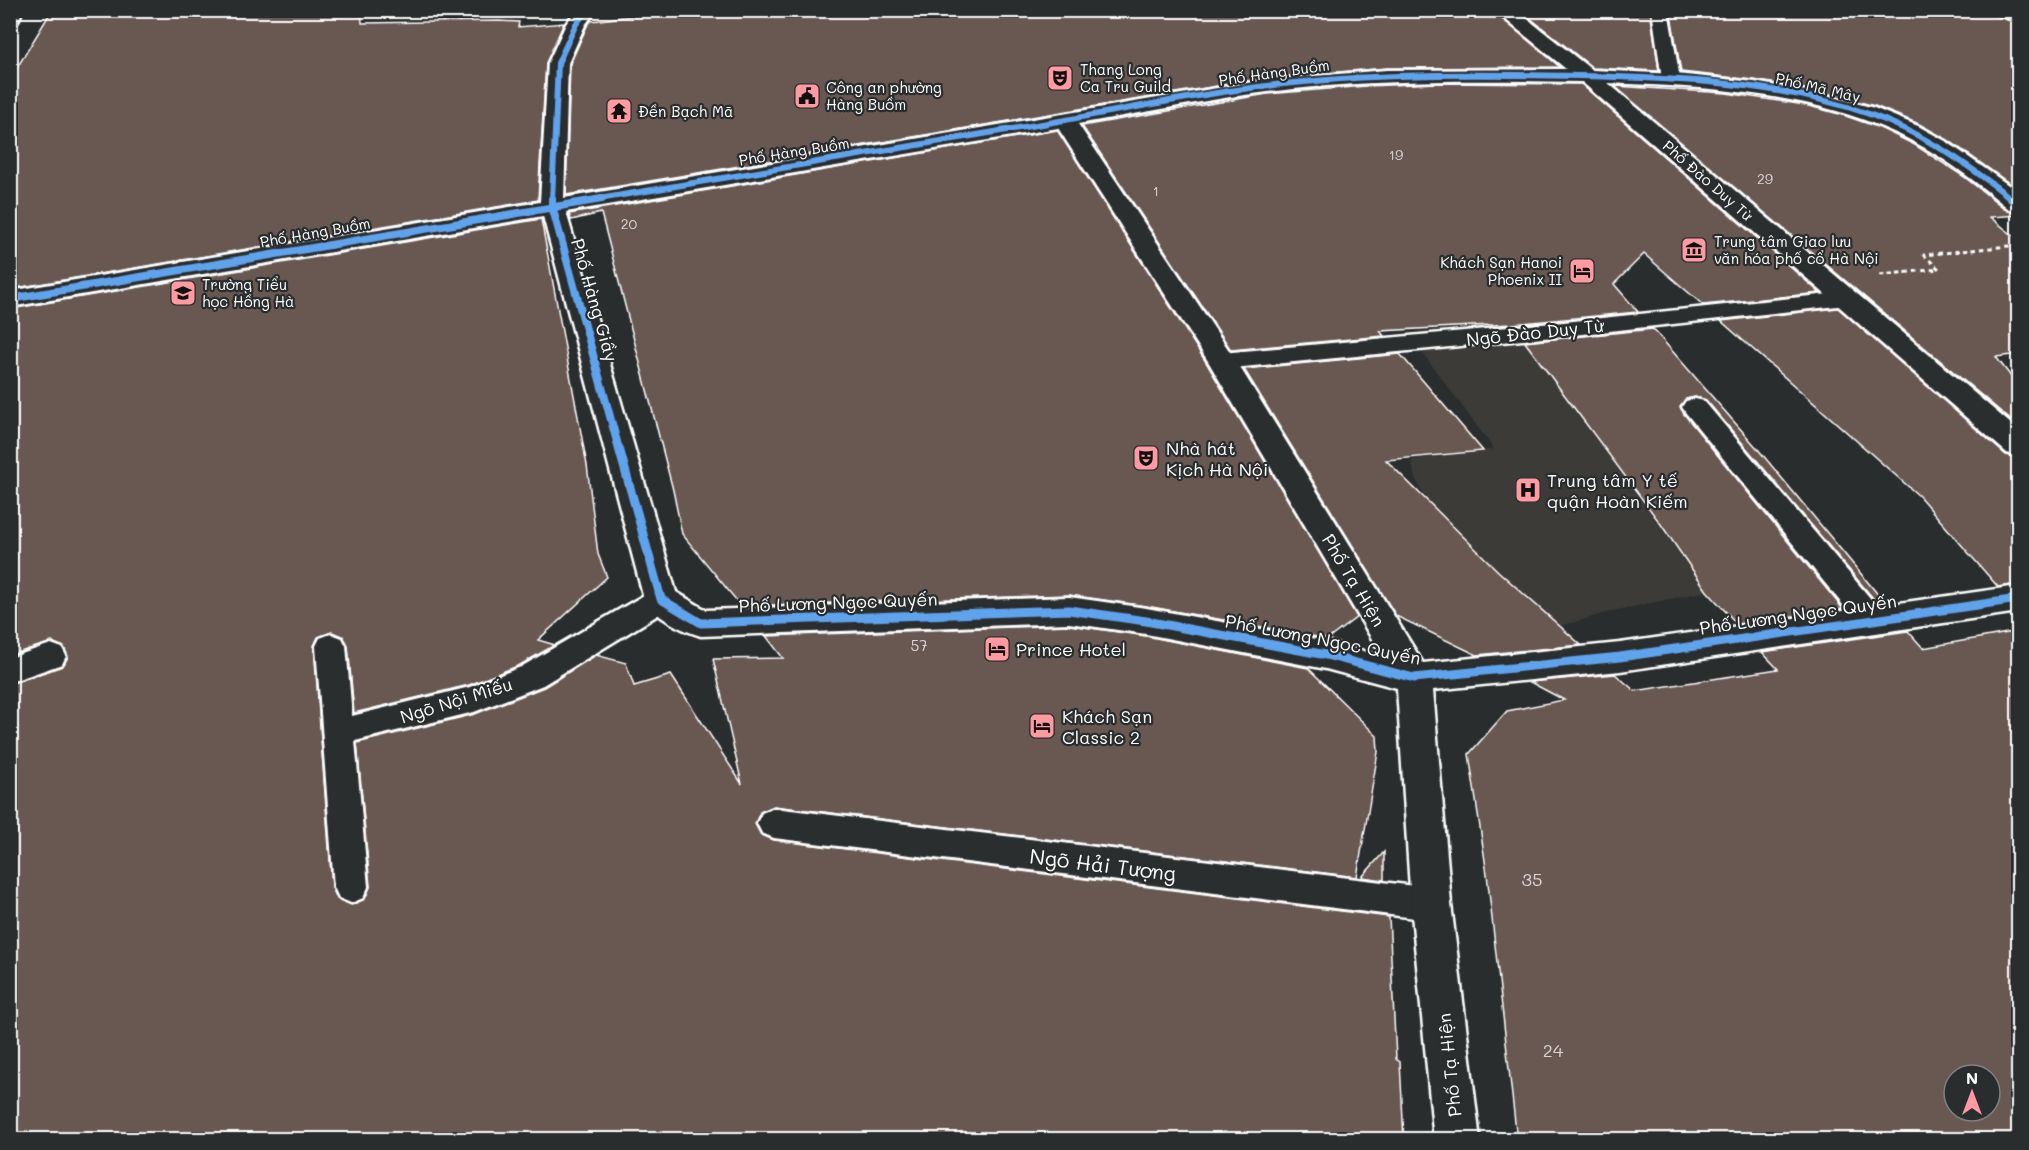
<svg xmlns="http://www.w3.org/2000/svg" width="2029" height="1150" viewBox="0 0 2029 1150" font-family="Mali,sans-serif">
  <rect width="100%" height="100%" fill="#2a2d2e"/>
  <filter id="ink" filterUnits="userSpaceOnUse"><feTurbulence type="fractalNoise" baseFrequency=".0167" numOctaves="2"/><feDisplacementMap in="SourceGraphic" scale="12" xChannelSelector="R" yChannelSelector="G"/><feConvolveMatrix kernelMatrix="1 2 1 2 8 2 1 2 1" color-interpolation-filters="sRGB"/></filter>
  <g filter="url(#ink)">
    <path fill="#3d3a38" d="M1572,338L1566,397L1707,591L1613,611L1560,626L1522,595L1428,502L1415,478L1411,460L1494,449L1421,351Z"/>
    <path fill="#685851" stroke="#fff" stroke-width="1.5" fill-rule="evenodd" d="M52,10H285L296,13L298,10H361L362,23L499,21L519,22L518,27L564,23L546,63L538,200L10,289V86L18,66Z
      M682,10H1492L1560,67L1387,68L1265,78L566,195L570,64L587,26L591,21Z
      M1520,10H1650L1659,71L1593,68Z
      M1670,10H1993L1996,16L2019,24V190L1948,140L1919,124L1875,106L1822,92L1754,80L1681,72Z
      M1438,83L1581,84L1820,293L1703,305L1644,254L1614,284L1638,312L1512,324L1380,331L1384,336L1231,350L1082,126L1267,94L1366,86Z
      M1614,86L1726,93L1805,105L1843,115L1880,128L1915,145L1963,176L2008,211L2019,213V215L1990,217L2019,240V354L1996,357L2019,387V427Z
      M1057,130L1206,362L1357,617L1328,639L1146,606L1069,595L741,606L682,534L673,490L601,213L571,220L569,214Z
      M541,219L587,465L598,554L607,577L538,640L555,645L520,665L469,685L354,713L348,645L343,636L332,632L318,637L314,646L332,887L337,899L352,905L365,899L370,887L357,743L475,714L544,687L596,655L626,663L634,686L671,675L742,784L713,659L783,658L766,636L1069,625L1146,636L1308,668L1377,736L1378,752L1357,877L774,806L760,812L755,824L761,835L774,840L1389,917L1396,1059L1400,1062L1404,1140H10V684L63,666L68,657L64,647L52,642L10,655V309Z
      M1838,308L2006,455L2019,458V584L1998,587L1919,496L1721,321Z
      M1653,329L1757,448L1885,603L1878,604L1706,400L1695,397L1686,399L1680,406L1684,414L1843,609L1737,624L1707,591L1660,523L1525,342Z
      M1400,354L1483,451L1386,460L1498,571L1581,645L1477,655L1396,616L1244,369Z
      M1908,631L1923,648L2019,631V1140H1517L1487,874L1469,754L1507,711L1564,700L1530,682L1615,674L1635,691L1778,669L1762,652ZM1954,1075H1990V1111H1954Z
      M1384,852V880L1362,877Z"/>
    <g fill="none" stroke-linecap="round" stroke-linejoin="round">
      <g stroke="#fff" stroke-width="5">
        <path id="service" d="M1652,10H1668L1680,79L1677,83H1665L1662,79Z
          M1848,292L1856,294L1859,299L1856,304L1564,336L1222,369L1213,366L1210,361L1213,356L1222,353L1564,322Z
          M1695,399L1704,401L1881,611L1886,619L1881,627L1871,630L1861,627L1686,413L1682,407L1686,401Z
          M661,588L671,591L675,599L671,607L543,685L474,712L355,741L368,887L363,898L351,903L339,898L334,887L316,646L320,638L331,634L342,638L346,646L352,716L470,687L521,667L651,591Z
          M51,644L62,648L66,656L62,664L10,682V658Z
          M774,808L1431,888L1443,892L1449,904L1443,916L1431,920L774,838L762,833L757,823L762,813Z"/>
      </g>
      <g stroke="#fff" stroke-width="5">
        <path id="minor" d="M576,10H596L585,25L568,63L564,198L1265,80L1387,70L1566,69L1494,10H1516L1592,70L1676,74L1754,82L1822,94L1874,108L1918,126L1947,142L2014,189L2018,193V211L2009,209C1980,185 1950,161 1916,143C1824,93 1711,87 1608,83L2018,430V456L2007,453L1582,82C1486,80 1390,79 1294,89C1222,96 1150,112 1078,124L1236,361L1423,663L1620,643L2018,586V612L1620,671L1433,690L1451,904L1480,1140H1434L1411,904L1397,688L1326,669L1146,634L1069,623L701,636C682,630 654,617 644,599L543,216L10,307V291L540,202L548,63L566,24ZM1058,128L1208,361L1382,656L1326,641L1146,608L1069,597L706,610L676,592L566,212Z
          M1995,10H2018V22L1997,14Z"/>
      </g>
      <g stroke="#fff" stroke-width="5">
        <path id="tertiary" d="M10,10H23L17,23L10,25Z"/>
      </g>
      <path stroke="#fff" stroke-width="3" stroke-dasharray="4.5 4" stroke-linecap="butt" d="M1880,275L1939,269L1924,255L2018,245"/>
      <use href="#service" fill="#2a2d2e" fill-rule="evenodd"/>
      <use href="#minor" fill="#2a2d2e" fill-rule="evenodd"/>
      <use href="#tertiary" fill="#2a2d2e" fill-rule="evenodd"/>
      <g stroke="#2a2d2e" stroke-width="8">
        <path id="cycleway-far2" d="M552,200L558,63L576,24L587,10
          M593,200C745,174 896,149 1048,123C1130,109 1212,91 1294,83C1389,73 1485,74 1580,76C1675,78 1778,82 1869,114C1923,133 1969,165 2013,200"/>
      </g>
      <g stroke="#2a2d2e" stroke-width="10">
        <path id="cycleway-far1" d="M552,199V206L619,449
          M2011,199L2018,204
          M10,299L602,199"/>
      </g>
      <g stroke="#2a2d2e" stroke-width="13">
        <path id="cycleway" d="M619,448L661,599L701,623L1069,610L1146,621L1326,655L1414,678L1620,657L2018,599"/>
      </g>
      <use href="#cycleway-far2" stroke="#60a3ed" stroke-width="6"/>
      <use href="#cycleway-far1" stroke="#60a3ed" stroke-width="8"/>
      <use href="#cycleway" stroke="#60a3ed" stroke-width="9"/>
    </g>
  </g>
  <defs>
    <g id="theatre-square" transform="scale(1.35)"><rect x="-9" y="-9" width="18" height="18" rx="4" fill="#ff9aa2" stroke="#2a2d2e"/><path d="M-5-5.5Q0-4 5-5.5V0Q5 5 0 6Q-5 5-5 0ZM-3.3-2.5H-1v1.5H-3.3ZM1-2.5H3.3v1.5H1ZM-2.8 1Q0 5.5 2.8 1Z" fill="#111"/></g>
    <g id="civic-square" transform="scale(1.35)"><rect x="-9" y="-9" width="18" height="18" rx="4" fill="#ff9aa2" stroke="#2a2d2e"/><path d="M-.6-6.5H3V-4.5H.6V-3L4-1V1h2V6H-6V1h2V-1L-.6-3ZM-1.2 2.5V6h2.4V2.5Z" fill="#111"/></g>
    <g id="temple-square" transform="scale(1.35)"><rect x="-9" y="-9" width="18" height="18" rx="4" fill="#ff9aa2" stroke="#2a2d2e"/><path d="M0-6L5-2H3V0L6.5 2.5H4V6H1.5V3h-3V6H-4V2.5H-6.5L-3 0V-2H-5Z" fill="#111"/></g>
    <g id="museum-square" transform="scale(1.35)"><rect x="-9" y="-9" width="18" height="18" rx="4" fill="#ff9aa2" stroke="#2a2d2e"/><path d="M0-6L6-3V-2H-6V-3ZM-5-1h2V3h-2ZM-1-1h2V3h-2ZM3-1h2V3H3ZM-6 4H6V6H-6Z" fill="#111"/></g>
    <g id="hotel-square" transform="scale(1.35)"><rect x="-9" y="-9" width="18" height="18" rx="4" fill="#ff9aa2" stroke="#2a2d2e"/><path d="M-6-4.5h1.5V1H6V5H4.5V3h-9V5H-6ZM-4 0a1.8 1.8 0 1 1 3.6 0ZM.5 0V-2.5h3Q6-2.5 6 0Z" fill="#111"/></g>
    <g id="school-square" transform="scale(1.35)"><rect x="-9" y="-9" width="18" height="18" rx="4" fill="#ff9aa2" stroke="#2a2d2e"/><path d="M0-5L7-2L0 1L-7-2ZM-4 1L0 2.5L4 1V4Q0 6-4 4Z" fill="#111"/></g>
    <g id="hospital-square" transform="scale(1.35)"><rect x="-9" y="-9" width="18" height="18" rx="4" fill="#ff9aa2" stroke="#2a2d2e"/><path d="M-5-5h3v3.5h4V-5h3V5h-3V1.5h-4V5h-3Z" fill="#111"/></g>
  </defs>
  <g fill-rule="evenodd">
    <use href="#theatre-square" x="1060" y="78"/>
    <use href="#civic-square" x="807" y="96"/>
    <use href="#temple-square" x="619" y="111"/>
    <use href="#museum-square" x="1694" y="250"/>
    <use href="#hotel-square" x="1582" y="271"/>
    <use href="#school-square" x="183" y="293"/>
    <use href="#theatre-square" x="1146" y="458"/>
    <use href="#hospital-square" x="1528" y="490"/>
    <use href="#hotel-square" x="997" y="649"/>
    <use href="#hotel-square" x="1042" y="726"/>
  </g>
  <g text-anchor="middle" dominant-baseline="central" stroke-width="4.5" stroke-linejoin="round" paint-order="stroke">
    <g font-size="14" fill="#d9d5d4">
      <text x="1396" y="154">19</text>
      <text x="1765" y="178">29</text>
      <text x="1156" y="190">1</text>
      <text x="629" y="223">20</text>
    </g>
    <g font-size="15" fill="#fff" stroke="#2a2d2e" text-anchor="start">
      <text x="1080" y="69">Thang Long<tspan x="1080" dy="17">Ca Tru Guild</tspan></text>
      <text x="826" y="87">Công an phường<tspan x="826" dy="17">Hàng Buồm</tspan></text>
      <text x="638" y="111">Đền Bạch Mã</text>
      <text x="1714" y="241">Trung tâm Giao lưu<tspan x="1714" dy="17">văn hóa phố cổ Hà Nội</tspan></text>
      <text x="1562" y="262" text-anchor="end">Khách Sạn Hanoi<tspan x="1562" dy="17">Phoenix II</tspan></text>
      <text x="202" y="284">Trường Tiểu<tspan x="202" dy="17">học Hồng Hà</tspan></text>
    </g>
    <g font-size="15" fill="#fff" stroke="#2a2d2e">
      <text transform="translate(1274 72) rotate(-8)">Phố Hàng Buồm</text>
      <text transform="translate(1818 87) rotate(13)">Phố Mã Mây</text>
      <text transform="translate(794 151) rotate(-9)">Phố Hàng Buồm</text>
      <text transform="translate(1708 180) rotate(41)">Phố Đào Duy Từ</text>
      <text transform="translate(315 232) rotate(-10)">Phố Hàng Buồm</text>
    </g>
    <g font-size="15" fill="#d9d5d4">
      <text x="919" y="645">57</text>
    </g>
    <g font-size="18" fill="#fff" stroke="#2a2d2e">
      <text transform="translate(595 300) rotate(74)">Phố Hàng Giầy</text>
      <text transform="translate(1535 332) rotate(-6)">Ngõ Đào Duy Từ</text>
      <text transform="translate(1354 580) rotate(59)">Phố Tạ Hiện</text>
      <text transform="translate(838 602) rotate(-2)">Phố Lương Ngọc Quyến</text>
      <text transform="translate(1798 614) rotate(-8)">Phố Lương Ngọc Quyến</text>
      <text transform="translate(1323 639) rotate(11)">Phố Lương Ngọc Quyến</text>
      <text transform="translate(456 700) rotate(-17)">Ngõ Nội Miếu</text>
      <text transform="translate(1449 1065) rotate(-96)">Phố Tạ Hiện</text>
    </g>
    <g font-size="18" fill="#fff" stroke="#2a2d2e" text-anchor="start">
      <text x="1166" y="448">Nhà hát<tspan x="1166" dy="21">Kịch Hà Nội</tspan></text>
      <text x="1547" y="480">Trung tâm Y tế<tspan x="1547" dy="21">quận Hoàn Kiếm</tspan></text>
      <text x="1016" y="649">Prince Hotel</text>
      <text x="1062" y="716">Khách Sạn<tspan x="1062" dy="21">Classic 2</tspan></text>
    </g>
    <g font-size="18" fill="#d9d5d4">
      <text x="1532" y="879">35</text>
      <text x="1553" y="1050">24</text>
    </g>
    <g font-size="21" fill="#fff" stroke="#2a2d2e">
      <text transform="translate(1103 864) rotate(7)">Ngõ Hải Tượng</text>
    </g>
  </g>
  <rect width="2029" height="1150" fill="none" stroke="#2a2d2e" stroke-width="36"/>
  <rect x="18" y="18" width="1993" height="1114" fill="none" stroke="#fff" stroke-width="2" filter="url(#ink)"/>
  <g transform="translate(1972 1093)"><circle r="28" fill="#2a2d2e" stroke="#7f8182" stroke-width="1.5"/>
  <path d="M0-4.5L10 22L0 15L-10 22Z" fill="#ff9aa2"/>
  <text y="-9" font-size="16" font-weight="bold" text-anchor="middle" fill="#ffffff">N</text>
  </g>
</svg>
